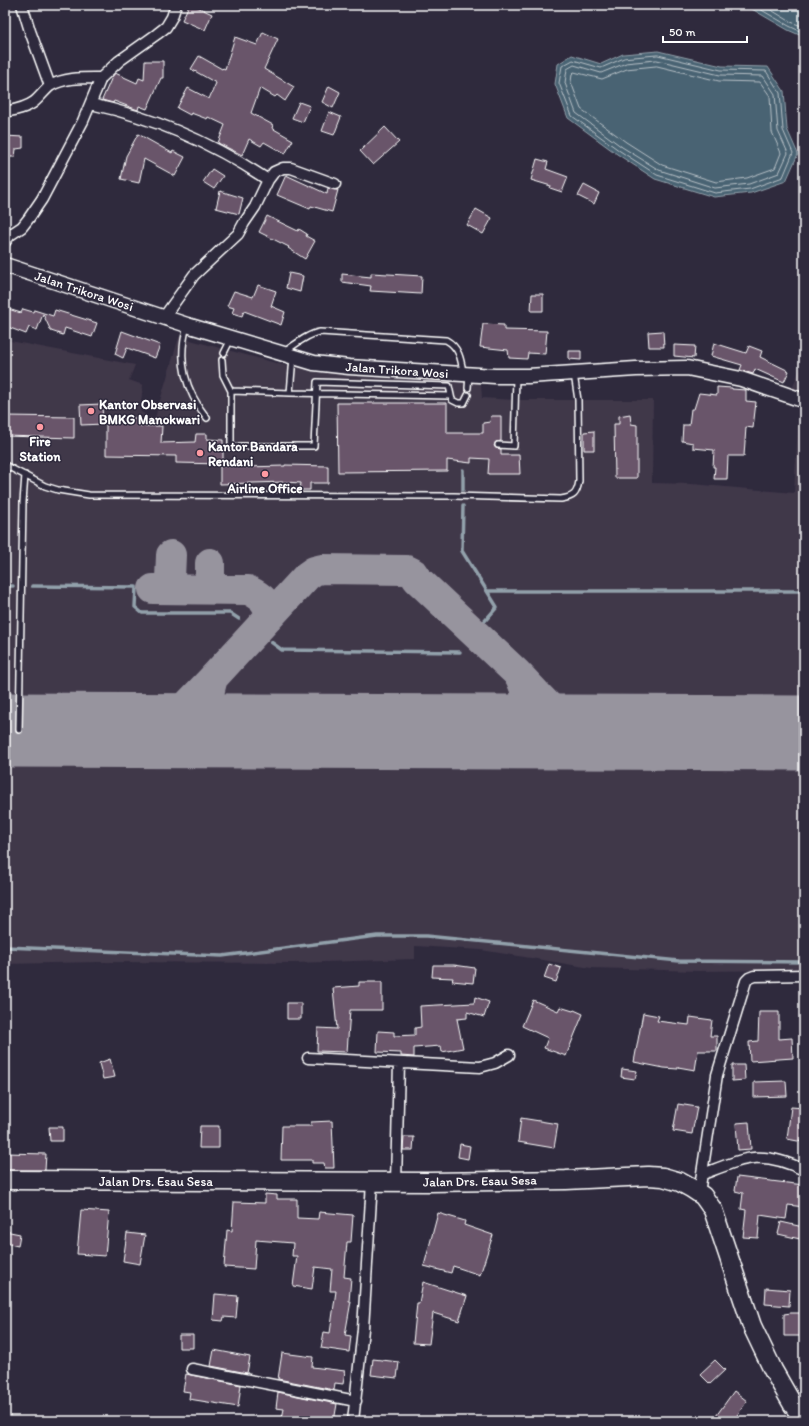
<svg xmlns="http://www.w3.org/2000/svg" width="809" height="1426" viewBox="0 0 809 1426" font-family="Itim,sans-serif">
  <rect width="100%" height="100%" fill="#2f2a3d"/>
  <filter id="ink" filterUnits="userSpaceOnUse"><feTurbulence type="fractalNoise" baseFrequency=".025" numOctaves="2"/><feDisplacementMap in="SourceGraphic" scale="8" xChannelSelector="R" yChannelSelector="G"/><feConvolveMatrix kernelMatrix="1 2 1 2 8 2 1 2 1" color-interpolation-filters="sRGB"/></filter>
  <g filter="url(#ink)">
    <path fill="#40374a" d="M179,337L287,366L460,378L481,384L482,398L516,400H653L652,483L692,484L794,493L800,391L792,389L804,358V970L698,971L591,968L481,950L415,946V959L294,963L98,962L5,964V340L135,365L129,380L143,385L140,411L154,421Z"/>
    <path fill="#4a6373" stroke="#92a1ab" d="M745,5H804V37L788,30Z
      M658,51L722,66L768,67L784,91L787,129L798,154L786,181L751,193L714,197L655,179L617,154L568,118L555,84L558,64L572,55L601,64L623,54Z"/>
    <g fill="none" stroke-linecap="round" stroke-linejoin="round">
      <path stroke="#b7c1c7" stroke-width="1" d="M753,5L789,26L804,33
        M763,5L791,22L804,27
        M658,55L721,70L766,71L780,93L783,130L793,153L783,177L750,189L715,193L657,175L620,151L572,116L559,83L562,66L573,60L601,68L624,58Z
        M657,60L720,75L763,76L775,94L778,131L788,153L779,173L749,184L715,188L659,170L622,147L576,113L565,83L567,69L574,65L601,73L626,63Z
        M657,66L719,81L760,82L770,96L772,132L781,153L775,168L747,178L716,182L662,165L626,142L581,109L571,82L572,74L574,72L602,79L627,69Z"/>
      <path stroke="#92a1ab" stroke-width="3.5" d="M463,490V470
        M463,506L462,551L497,607L483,623
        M5,586H13
        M32,586L136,587L135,607L142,613H230L239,619
        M487,591H804
        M271,642L282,650L460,652
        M5,947L222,956L377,936H426L679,961L804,962"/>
      <path stroke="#97949e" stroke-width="30" d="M153,589L248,590C261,596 269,602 269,617
        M163,589L170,579L171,555
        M204,589L210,582V563
        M153,731L170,723L213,678
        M260,731C242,729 223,728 213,711C211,708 209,706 209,703C208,694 211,686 213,678L307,576L314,571L322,569L407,570L413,573L417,579C451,611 484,642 518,674C541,697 558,723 591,732
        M502,732C513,722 527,708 525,691C524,686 521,680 519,675"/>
      <path stroke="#97949e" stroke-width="75" d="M5,730L804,733"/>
    </g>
    <path fill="#69546a" stroke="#fff" d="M189,5H193L212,14L205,30L182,20Z
      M263,32L278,39L264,69L294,87L285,101L277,95L275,97L260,88L251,113L273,125L272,128L293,140L285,154L264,142L261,146L249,139L242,155L218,143L225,125L208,117L207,119L191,113L190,115L177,108L188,88L209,99L216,83L191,69L199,56L222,69L223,68L225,69L235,37L257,45Z
      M145,61H163V78H161L147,109L139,106L138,110L114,101L113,103L102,100L112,77L115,73L137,83L139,78L144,80Z
      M329,86L340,92L333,108L322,102Z
      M299,102L310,106L303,122L292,118Z
      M329,112L341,117L334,135L322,131Z
      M385,127L399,142L373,165L360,151Z
      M138,134L172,153L173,151L185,157L175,176L144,159L139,183L121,179L126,156Z
      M5,136L23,137V148L16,149L15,157H5Z
      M537,159L548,162L546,169L568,177L562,192L550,188L551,186L531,180Z
      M212,169L223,176L214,189L203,182Z
      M286,175L327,194L328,188L338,190L332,212L311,206L310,209L277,195Z
      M584,185L599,193L594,204L578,196Z
      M220,191L243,198L239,214L216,208Z
      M476,209L492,218L483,234L467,225Z
      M267,216L298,231L299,229L307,234L306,236L315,241L305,259L288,248L289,247L259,232Z
      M289,273L303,276L300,292L286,288Z
      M371,273L422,276L421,294L370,291L371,286L342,282V274L371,277Z
      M258,285L276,291L271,306L285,312L281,325L244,311L242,316L232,313L234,308L227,306L234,291L253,297Z
      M532,294H543V311H531Z
      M5,308L21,313L23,309L33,312L34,310L53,316L55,310L97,323L92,337L65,328L63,335L51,331L43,314L37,330L29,327L26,334L5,326Z
      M483,324L504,325V330L547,331L545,354L528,353L527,359L509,358L508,350L480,347Z
      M122,331L160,345L155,358L127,348L123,358L115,354Z
      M663,331L664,347H649L648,332Z
      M714,343L746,353L749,346L762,351L760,357L789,371L784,382L755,369L753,374L740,370L742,365L711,356Z
      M674,345L695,346L694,358L674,356Z
      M569,351H581V360L569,359Z
      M717,387L732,388V389L746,390V401L756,402L753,428L746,427L744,456H728L727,479H714L715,467H713L714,450L693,448V443L682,441L683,425H689L691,409H694L699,393L717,395Z
      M337,403H447V433H483V423L490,422L491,416H501V441L496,442L494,446L496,448L501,449V455H519L520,474H488L489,459L471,458V463L447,460V471L338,472Z
      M102,404L103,424L81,425L80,405Z
      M630,414L631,424L637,425V478H615L614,424H619V416Z
      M6,416L74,417V438L5,436Z
      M106,418H140V426H162L161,443L195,442L196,434H207V439L223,440V464L176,463V456L106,455Z
      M594,431V450H584V432Z
      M285,465L328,466V483H310V490H300L301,483L285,482L220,484V466H245V467L285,466Z
      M549,964L561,968L556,982L544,978Z
      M433,965H454L475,968L473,983L452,981L453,978L432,977Z
      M359,982H382V1010H350L347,1052L317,1051L318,1028L337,1029L333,988L359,986Z
      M475,997L489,1002L484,1017L467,1012V1018L457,1019L463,1048L442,1052L441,1046L414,1048V1057L401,1056V1053L377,1052L378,1031L394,1032V1036L415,1035V1028L421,1027L420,1006L474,1003Z
      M533,1000L558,1011L560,1007L573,1011L574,1010L583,1014L566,1056L544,1048L548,1038L522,1026Z
      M287,1003H301V1019H287Z
      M759,1012H779V1039L792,1038L793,1058L750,1061L749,1042L758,1041Z
      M643,1013L659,1016L657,1021L689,1025L690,1017L712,1020L710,1036H717V1051H698L695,1070L678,1067V1069L664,1068L634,1062Z
      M110,1059L115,1077L103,1079L99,1063Z
      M732,1065H744L745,1080L732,1081Z
      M622,1069L637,1071L635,1079L621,1077Z
      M786,1081L787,1096L754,1097V1082Z
      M678,1104L697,1107L692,1134L673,1131Z
      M791,1107L804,1108L803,1142L787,1139Z
      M521,1118L558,1124L554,1148L518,1142Z
      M332,1121L334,1168H325L324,1163H312V1160H281L282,1126H311V1122Z
      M749,1122L751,1149L738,1150L736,1123Z
      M200,1126H219V1148H199Z
      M49,1127H63V1141H50Z
      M404,1137H414L413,1150H403Z
      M460,1144L470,1146L468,1159L458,1157Z
      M6,1153L46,1154L45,1170H6Z
      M737,1177L804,1185V1207L788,1205L786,1219L760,1215L758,1238L743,1237L746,1210L741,1209L743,1193L735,1191Z
      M265,1194L277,1195V1199H297V1218L318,1219L319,1212L353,1215L351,1242H347L344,1277L351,1278L349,1301H351L345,1335L351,1336L349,1352L321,1348L324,1332L330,1333L336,1291H330L332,1269L315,1267L312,1289L293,1286L297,1256H292L293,1243L256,1240L254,1269L224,1267L227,1230L232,1231L234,1202L265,1203Z
      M81,1210L109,1212L105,1256L77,1254Z
      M438,1213L465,1221L464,1225L493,1235L480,1275L453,1266L451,1273L424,1266Z
      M781,1222L803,1227L800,1239L778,1234Z
      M5,1231L20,1234L18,1246L5,1243Z
      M127,1233L145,1235L140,1264L123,1261Z
      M423,1282L467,1296L459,1321L433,1313L429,1344L413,1343L417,1303H419Z
      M766,1288L790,1290L789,1306L765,1304Z
      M215,1294L238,1296L236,1318L224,1317L223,1321L213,1320Z
      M791,1313H804V1336H784V1314Z
      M179,1335H193V1348H179Z
      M214,1350L250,1357L247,1373L211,1366Z
      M282,1353L313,1357L312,1367L345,1371L343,1384L335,1383L334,1390L278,1379Z
      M373,1359L399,1362L397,1378L371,1375Z
      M715,1360L725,1370L710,1384L700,1374Z
      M186,1374L241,1385L238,1407L189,1399L190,1392L183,1391Z
      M734,1391L747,1401L733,1421H724L716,1416Z
      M278,1392L337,1404L334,1421H303L282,1418L284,1409L276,1408Z"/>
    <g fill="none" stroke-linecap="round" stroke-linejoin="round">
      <g stroke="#fff" stroke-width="8">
        <path id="lane" d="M187,326C177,361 185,390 207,418
          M284,352C295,345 307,334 320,332L446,340C459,347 461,359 463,372
          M224,353L231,339
          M222,360L223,375L231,391L290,393L293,357
          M468,388L469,375
          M231,391V446H314L317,382L449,386L452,400L458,403H464L468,395
          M290,393L450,396
          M498,445L514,446L516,377
          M5,465L45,486L58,490L89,495L454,496L561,499C574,497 577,494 579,481L578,400L574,374
          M19,730L23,502L25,475"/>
      </g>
      <g stroke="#fff" stroke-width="13">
        <path id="street" d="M22,5L30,31L50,86
          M91,104C155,118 213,143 268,180
          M5,112C15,110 26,108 34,102C40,97 44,91 50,86C65,77 84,78 101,78
          M5,242L10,235L22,227L29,218L42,199L83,121L101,78L119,61L157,34L166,27L172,17L176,5
          M164,317L194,275L238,234L244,223L255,207L268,180L274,172L283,168H291L335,184
          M308,1058L480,1067L495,1063L509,1055
          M703,1174C745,1158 760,1149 804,1170
          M396,1182L399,1063
          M699,1193L717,1075L746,981L749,978L754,976L804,975
          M192,1369L356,1401
          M353,1421L363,1329L372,1182"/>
      </g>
      <g stroke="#fff" stroke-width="17">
        <path id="secondary" d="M5,265L187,325L314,363L349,367L495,376H528L636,369L687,368L741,379L799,399"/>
      </g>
      <g stroke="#fff" stroke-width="21">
        <path id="highway" d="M5,1180L429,1182L566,1180L648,1176L663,1177L680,1182L691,1188L703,1196L713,1210L752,1326L773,1370L793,1405L804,1420"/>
      </g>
      <use href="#lane" stroke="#2f2a3d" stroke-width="5"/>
      <use href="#street" stroke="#2f2a3d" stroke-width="10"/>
      <use href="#secondary" stroke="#2f2a3d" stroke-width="14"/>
      <use href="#highway" stroke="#2f2a3d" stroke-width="18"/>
    </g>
  </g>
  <g fill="#ff9aa2" stroke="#2f2a3d" stroke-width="1.5">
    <circle cx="91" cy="411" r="4"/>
    <circle cx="40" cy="427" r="4"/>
    <circle cx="200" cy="453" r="4"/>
    <circle cx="265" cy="474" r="4"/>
  </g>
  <g text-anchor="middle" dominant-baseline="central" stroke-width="3" stroke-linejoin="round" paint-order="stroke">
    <g font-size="13" fill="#fff" stroke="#2f2a3d">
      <text transform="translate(84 291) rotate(18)">Jalan Trikora Wosi</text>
      <text transform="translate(397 370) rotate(4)">Jalan Trikora Wosi</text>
      <text x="156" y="1181">Jalan Drs. Esau Sesa</text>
      <text transform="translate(480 1181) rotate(-1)">Jalan Drs. Esau Sesa</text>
    </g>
    <g font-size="13" font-weight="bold" fill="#fff" stroke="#2f2a3d" text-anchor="start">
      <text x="99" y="404">Kantor Observasi<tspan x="99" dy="15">BMKG Manokwari</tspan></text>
      <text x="40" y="441" text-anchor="middle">Fire<tspan x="40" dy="15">Station</tspan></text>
      <text x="208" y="446">Kantor Bandara<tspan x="208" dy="15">Rendani</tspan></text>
      <text x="265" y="488" text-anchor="middle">Airline Office</text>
    </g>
  </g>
  <rect width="809" height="1426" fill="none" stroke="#2f2a3d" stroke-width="20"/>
  <rect x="10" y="10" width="789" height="1406" fill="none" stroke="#fff" stroke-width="1.5" filter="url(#ink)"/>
  <path d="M663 36v6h84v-6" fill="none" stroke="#ffffff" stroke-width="2"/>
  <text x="669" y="36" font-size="12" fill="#ffffff" stroke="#2f2a3d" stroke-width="3" paint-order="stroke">50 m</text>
</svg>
